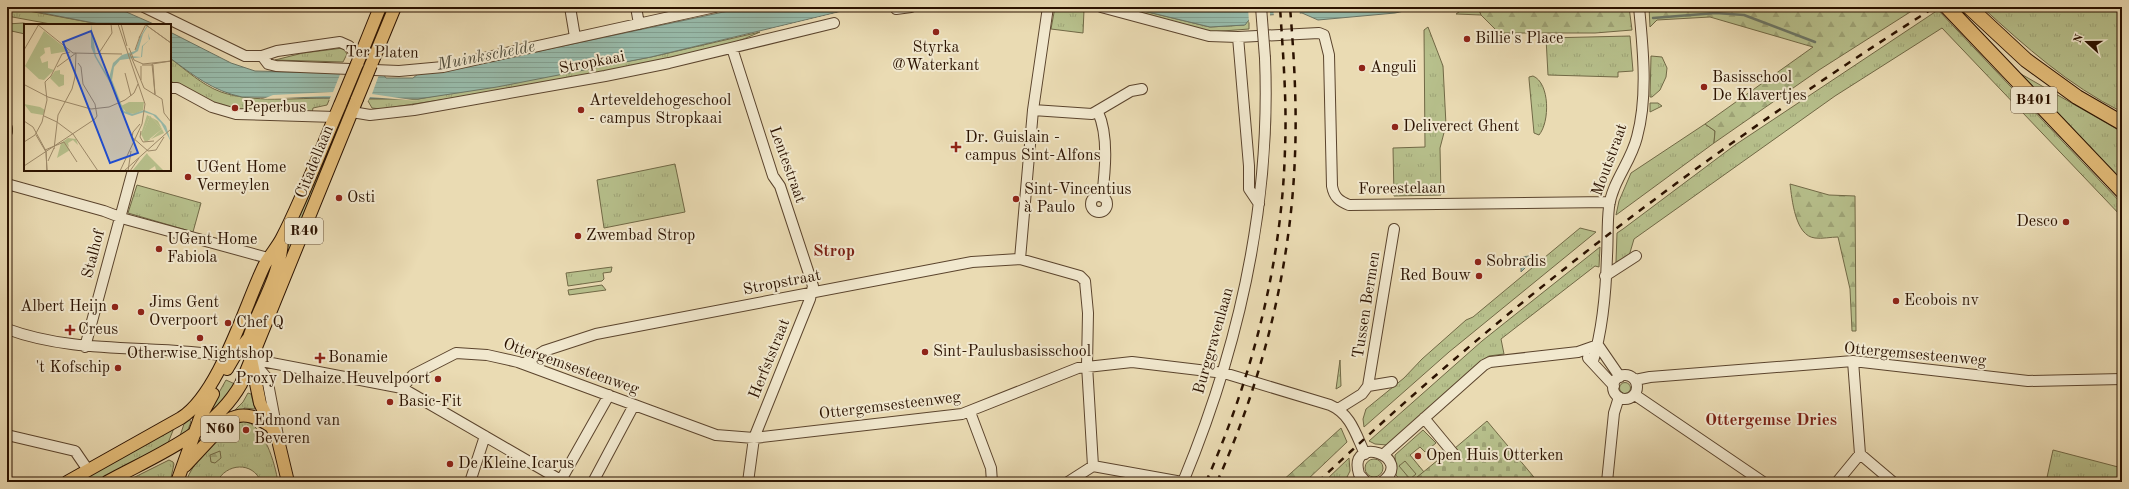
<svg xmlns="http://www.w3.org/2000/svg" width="2129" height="489" viewBox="0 0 2129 489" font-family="'Old Standard TT',serif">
  <defs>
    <pattern id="grass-tufts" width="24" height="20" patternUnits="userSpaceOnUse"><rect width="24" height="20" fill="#b7c08c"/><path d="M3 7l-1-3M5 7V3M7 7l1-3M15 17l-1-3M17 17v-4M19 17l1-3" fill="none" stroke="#9ea477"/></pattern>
    <pattern id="forest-firs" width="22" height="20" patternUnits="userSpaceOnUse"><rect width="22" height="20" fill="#b7c08c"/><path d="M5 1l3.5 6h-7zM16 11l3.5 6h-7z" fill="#9ea477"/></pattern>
    <pattern id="cemetery-stones" width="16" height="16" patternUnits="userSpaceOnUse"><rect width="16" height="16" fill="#b7c08c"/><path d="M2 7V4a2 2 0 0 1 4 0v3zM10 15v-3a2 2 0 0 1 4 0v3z" fill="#9ea477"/></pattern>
    <pattern id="water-rules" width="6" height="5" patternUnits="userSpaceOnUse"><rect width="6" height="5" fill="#98bbab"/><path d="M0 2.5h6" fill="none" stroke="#83a091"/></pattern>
  </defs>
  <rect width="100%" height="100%" fill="#eadbb3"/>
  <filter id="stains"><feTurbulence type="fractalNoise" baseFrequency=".005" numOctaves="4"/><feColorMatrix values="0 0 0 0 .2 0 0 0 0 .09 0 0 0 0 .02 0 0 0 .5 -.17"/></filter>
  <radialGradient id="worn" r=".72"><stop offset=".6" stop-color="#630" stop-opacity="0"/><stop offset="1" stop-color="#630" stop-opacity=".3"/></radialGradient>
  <path fill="url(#grass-tufts)" stroke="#716946" d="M7,7L104,25H56L7,16Z
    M1055,7H1072L1084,10L1083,33L1051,29Z
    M1114,7H1127L1210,27L1244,25L1249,20V29L1209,32Z
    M1466,7H1478L1481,15L1456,14Z
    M1982,7H2122V112C2068,85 2026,47 1982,7Z
    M1938,10L2122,204V217L1942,28L1835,96L1634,239L1629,256L1616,262L1617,233L1623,229L1735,145Z
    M23,23L33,25H25V34L7,30V24Z
    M1428,27L1443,66L1446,125L1440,148L1441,195L1394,196L1393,148L1425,147L1424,30Z
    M760,32C720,51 674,57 631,66C548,83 464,97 380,109L372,108L368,101L369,99H418L651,57Z
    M1630,36L1633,71L1618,72V77L1548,75L1546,38Z
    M343,48L347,54L343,62L275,60L303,53Z
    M1651,56L1662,57L1667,68L1666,77L1660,90L1652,97H1650Z
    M170,58C186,70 202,85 221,92C253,103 296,98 330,98L327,105L313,108L312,113L237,112L174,86L170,78Z
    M2021,74L2122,132V182Z
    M1533,76C1550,83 1550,122 1539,135L1534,133L1529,79V77Z
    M1650,103H1658L1662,106L1650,112Z
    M344,107L349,108L290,254L282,268L294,224Z
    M1705,124L1715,131L1714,143L1616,215L1619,201L1631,173Z
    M675,164L685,212L604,228L597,180Z
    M137,185L201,203L193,232L128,213Z
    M1580,228L1596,232L1449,352L1364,427L1363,419L1366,409L1404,378L1422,359L1466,320L1473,317Z
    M1600,247L1599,267L1595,266L1501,339L1504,354L1489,356L1481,361L1387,445L1375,444L1369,441L1482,341Z
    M612,267L611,272L603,273L604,279L602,281L568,286L566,273Z
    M602,285L606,290L569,295L568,290Z
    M1340,360L1341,386L1336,389Z
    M226,380L235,384L210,416L207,414Z
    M1619.5 388a5.5 5.5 0 1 1 11 0a5.5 5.5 0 1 1-11 0Z
    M248,393L251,394L255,409L244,408L245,412H235V410L243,402Z
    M189,419L191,422L187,432L180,436L185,421Z
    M243,421C264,423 275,464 278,482H261C253,461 226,463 217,482H186C191,464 224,425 243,421Z
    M174,428L168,443L97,482H75Z
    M1423,430L1436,443L1425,452L1420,447L1410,455L1424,472L1411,482H1402L1396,475L1395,455Z
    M2053,450L2122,468V482H2046Z
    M1349,458L1350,471L1347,477L1351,482H1324Z
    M1365 468a9 9 0 1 1 18 0a9 9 0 1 1-18 0Z
    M169,460L173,462L174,464L170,482H125Z"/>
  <path fill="url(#forest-firs)" stroke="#716946" d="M1478,7H1629L1632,30L1595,33H1499L1481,15Z
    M1649,7H1918L1819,70L1714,143L1715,131L1705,124L1813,47L1710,17L1657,20L1650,27Z
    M1790,184L1829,195L1855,196L1856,331H1852L1850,289L1838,237C1831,237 1822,239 1815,238C1795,236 1792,199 1790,184Z
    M1341,428L1347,442L1305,482H1281Z
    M220,451L221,458L215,463L211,462L210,455Z"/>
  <path fill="url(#cemetery-stones)" stroke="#716946" d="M1487,421L1538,482H1411L1438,460L1440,463L1449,456L1448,454Z"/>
  <path fill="#b7c08c" stroke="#716946" d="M1405,461L1416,474L1410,479L1399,466Z"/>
  <path fill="url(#water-rules)" stroke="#6c7767" d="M12,7H115L156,25H104Z
    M747,7H859L651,57L497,87L418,99L242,97C213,91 193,75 170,58V32L231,63L255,71L383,74L386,78H413L418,74L455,69Z
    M1127,7H1422L1395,13L1318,20L1302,13L1252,16L1245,25L1210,27Z
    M1529,256L1535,258L1521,272V257Z"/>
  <path fill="#eadbb3" d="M861,7L860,9L764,33L771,29Z
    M1248,7H1270V17L1253,18L1249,23Z
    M1273,7H1299L1300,15L1274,17Z
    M341,72H380L372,94L419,101L370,97L368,101L329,100L331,96H324L263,99L273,95L333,92Z"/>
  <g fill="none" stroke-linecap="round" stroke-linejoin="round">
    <path stroke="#6c7767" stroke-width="2.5" d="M1653,18L1716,13L1744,15L1815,42"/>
    <g stroke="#5b442d" stroke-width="12">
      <path id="minor" d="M144,7L245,56H262L277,51L340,42L349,46L359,58
        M570,7L575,37
        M636,7L639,24
        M1101,7L1209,36L1238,37L1319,33L1324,35L1329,55L1332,186C1334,197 1339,201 1349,205L1610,202
        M896,9L911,7
        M1238,37L1249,166V189L1259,204
        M732,48L773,176L780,186L813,286L810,299L754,438L748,482
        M262,56L268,64L276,66L399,71L443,67L715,7
        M170,88H177L212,107L236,114L335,117
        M1033,110L1092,114L1131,91L1142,89
        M352,112L370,115L414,110L605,76L669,63L834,23
        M1098,112C1109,136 1105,172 1102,197
        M7,128V132
        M7,184L104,211L125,219L268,258
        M1091 204a8 8 0 1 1 16 0a8 8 0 1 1-16 0Z
        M1020,259L1033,110L1048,7
        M1605,276L1636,256
        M7,329C77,355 153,344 226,356
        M1598,345L1620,377
        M85,347L133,170
        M1588,358L1614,386
        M251,359L402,388L564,482
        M251,359L267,378L278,436
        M1593,361C1603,328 1606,290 1607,256C1608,240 1607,223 1609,207C1612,182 1631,162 1637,137C1648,97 1643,48 1639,7
        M1853,361L1860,454L1893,482
        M523,364L544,351L596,334L972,262L1020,259L1080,276L1085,281L1088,313L1087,365L1093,466
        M1613 387a12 12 0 1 1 24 0a12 12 0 1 1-24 0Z
        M1635,380L1650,377L1853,361L2028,381L2122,379
        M1368,386L1392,382
        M402,388L413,375L456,353L487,355L518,362L716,435L754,438L962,414L1078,368L1132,362L1224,373L1330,405C1351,414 1356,435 1365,454
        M1635,395L1763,482
        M1338,409L1362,394L1368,386L1394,229
        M970,412L991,468L992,482
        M1424,418L1453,453
        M7,435L75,451L88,470
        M1384,454L1484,365L1490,362L1578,352L1598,345
        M561,480L609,395
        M470,482L485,436
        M593,482L634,405
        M1068,482L1093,466L1182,482
        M1183,482C1239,347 1271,204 1265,58
        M1366,482L1359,474C1347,433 1416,457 1382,482
        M1607,482L1614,413L1619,397
        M1837,482L1860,454"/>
    </g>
    <g stroke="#2b1200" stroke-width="14">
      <path id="major" d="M357,64L380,7
        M371,65L395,7
        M246,347C256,310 281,278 282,239
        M251,359L260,403L278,440L288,482
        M227,369L234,357L248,339
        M185,466L228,420C244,410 258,418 272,427
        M67,482L181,418C219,394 244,308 264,266C269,256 277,248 282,238C304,195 321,149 340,105
        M107,482C154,456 213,434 241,384L357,99
        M177,482L200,418L213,394"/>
    </g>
    <g stroke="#2b1200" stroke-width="16">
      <path id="highway" d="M1947,7L2122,191
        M1969,7L2026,60L2077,97L2122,123"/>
    </g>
    <use href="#minor" stroke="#f1e8ce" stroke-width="10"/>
    <use href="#major" stroke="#e5be7a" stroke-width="12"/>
    <use href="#highway" stroke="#e5be7a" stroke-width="14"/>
    <path stroke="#2b1200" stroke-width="2.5" stroke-dasharray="7 7" stroke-linecap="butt" d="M1206,482C1252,377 1282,264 1285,149C1287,101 1283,54 1280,7
      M1217,482C1263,379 1291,267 1295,155C1297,105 1294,56 1290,7
      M1318,482C1507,303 1715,146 1935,7"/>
    <g stroke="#5b442d" stroke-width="12" stroke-linecap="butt">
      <path id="minor-bridge" d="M1261,7L1265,58"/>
    </g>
    <g stroke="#2b1200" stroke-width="14" stroke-linecap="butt">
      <path id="major-bridge" d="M357,99L371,65
        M340,105L357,64"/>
    </g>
    <use href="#minor-bridge" stroke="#f1e8ce" stroke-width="10"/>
    <use href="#major-bridge" stroke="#e5be7a" stroke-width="12"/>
  </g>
  <g fill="#8f2418" stroke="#f1e8ce" stroke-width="1.5">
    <circle cx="936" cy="32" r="4"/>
    <circle cx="1467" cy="39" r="4"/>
    <circle cx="1362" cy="68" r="4"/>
    <circle cx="1704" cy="87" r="4"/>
    <circle cx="235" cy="108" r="4"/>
    <circle cx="581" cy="110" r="4"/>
    <circle cx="1395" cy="127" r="4"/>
    <path d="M954 141h4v4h4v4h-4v4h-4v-4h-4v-4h4z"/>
    <circle cx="188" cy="177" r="4"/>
    <circle cx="339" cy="198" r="4"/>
    <circle cx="1016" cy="199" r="4"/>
    <circle cx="2066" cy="222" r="4"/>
    <circle cx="578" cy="236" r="4"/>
    <circle cx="159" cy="249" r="4"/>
    <circle cx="1478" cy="262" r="4"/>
    <circle cx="1479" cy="276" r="4"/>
    <circle cx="1896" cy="301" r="4"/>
    <circle cx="115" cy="307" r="4"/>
    <circle cx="141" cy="312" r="4"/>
    <circle cx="228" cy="323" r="4"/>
    <path d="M68 324h4v4h4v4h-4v4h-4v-4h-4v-4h4z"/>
    <circle cx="200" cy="338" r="4"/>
    <circle cx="925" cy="352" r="4"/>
    <path d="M318 352h4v4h4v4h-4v4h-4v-4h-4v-4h4z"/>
    <circle cx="118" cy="368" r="4"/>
    <circle cx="438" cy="379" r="4"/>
    <circle cx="390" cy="402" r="4"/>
    <circle cx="246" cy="430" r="4"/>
    <circle cx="1418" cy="456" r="4"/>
    <circle cx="450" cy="464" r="4"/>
  </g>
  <g text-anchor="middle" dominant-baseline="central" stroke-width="4" stroke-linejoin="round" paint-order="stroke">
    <g fill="#f1e8ce" stroke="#66523e" stroke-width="1">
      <rect x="2011" y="87" width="46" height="26" rx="3"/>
      <rect x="285" y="218" width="38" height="26" rx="3"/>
      <rect x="201" y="416" width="38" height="26" rx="3"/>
    </g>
    <g font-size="15" font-weight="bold" fill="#2b1200">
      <text x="2034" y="100">B401</text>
      <text x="304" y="231">R40</text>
      <text x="220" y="429">N60</text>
    </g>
    <g font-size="16" fill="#2b1200" stroke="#f1e8ce" text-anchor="start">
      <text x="1475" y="39">Billie's Place</text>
      <text x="936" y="48" text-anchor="middle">Styrka<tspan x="936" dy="18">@Waterkant</tspan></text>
      <text x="1370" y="68">Anguli</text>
      <text x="1712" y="78">Basisschool<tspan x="1712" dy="18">De Klavertjes</tspan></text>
      <text x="589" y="101">Arteveldehogeschool<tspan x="589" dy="18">- campus Stropkaai</tspan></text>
      <text x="243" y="108">Peperbus</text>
      <text x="1403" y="127">Deliverect Ghent</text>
      <text x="965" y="138">Dr. Guislain -<tspan x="965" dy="18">campus Sint-Alfons</tspan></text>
      <text x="196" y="168">UGent Home<tspan x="196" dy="18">Vermeylen</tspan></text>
      <text x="1024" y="190">Sint-Vincentius<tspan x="1024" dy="18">à Paulo</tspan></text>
      <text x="347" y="198">Osti</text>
      <text x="2058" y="222" text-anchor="end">Desco</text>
      <text x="586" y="236">Zwembad Strop</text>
      <text x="167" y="240">UGent Home<tspan x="167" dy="18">Fabiola</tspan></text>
      <text x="1486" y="262">Sobradis</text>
      <text x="1471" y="276" text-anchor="end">Red Bouw</text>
      <text x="1904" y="301">Ecobois nv</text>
      <text x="149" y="303">Jims Gent<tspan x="149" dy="18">Overpoort</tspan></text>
      <text x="107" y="307" text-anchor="end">Albert Heijn</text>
      <text x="236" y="323">Chef Q</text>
      <text x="78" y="330">Creus</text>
      <text x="933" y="352">Sint-Paulusbasisschool</text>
      <text x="200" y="354" text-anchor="middle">Otherwise Nightshop</text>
      <text x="328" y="358">Bonamie</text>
      <text x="110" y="368" text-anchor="end">'t Kofschip</text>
      <text x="430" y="379" text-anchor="end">Proxy Delhaize Heuvelpoort</text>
      <text x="398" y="402">Basic-Fit</text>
      <text x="254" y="421">Edmond van<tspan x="254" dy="18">Beveren</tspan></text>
      <text x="1426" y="456">Open Huis Otterken</text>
      <text x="458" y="464">De Kleine Icarus</text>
    </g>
    <g font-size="16" fill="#2b1200" stroke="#f1e8ce">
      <text transform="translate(382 53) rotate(1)">Ter Platen</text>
      <text transform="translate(592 63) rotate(-11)">Stropkaai</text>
      <text transform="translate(1610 160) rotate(-70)">Moutstraat</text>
      <text transform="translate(315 162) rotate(-68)">Citadellaan</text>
      <text transform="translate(787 165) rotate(70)">Lentestraat</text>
      <text transform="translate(1402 189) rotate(-1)">Foreestelaan</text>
      <text transform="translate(94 254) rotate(-75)">Stalhof</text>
      <text transform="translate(782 283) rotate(-11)">Stropstraat</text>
      <text transform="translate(1367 305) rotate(-81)">Tussen Bermen</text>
      <text transform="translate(1214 341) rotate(-74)">Burggravenlaan</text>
      <text transform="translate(1915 355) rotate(5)">Ottergemsesteenweg</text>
      <text transform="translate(770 359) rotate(-68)">Herfststraat</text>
      <text transform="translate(571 367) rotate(19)">Ottergemsesteenweg</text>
      <text transform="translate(890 406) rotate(-7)">Ottergemsesteenweg</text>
    </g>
    <g font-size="17" font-style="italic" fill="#514d3c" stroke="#f1e8ce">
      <text transform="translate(486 56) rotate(-11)">Muinkschelde</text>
    </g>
    <g font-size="17" font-weight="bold" fill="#7a1f14" stroke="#f1e8ce">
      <text x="834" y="251">Strop</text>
      <text x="1771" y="420">Ottergemse Dries</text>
    </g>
  </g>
  <g transform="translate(24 24)">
    <rect width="147" height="147" fill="#eadbb3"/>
    <path d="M20,7L45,27L27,30L26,23L20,24L21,29L16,33L18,39L24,37V44L30,46L20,56L15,55L1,42ZM105,78H120L119,86L111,90L103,89L97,82ZM0,80L16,83L21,86L19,91L7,89ZM44,114L52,115L54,121L49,116L44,119L45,123L42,120L46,126L33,134L37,119Z" fill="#b7c08c"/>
    <path d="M123,91L134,97L140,109L121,118L117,110ZM126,92L138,105L126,116L119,109ZM123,129L124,131L140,147L132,146L131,142L125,146L108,147Z" fill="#b7c08c" fill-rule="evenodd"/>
    <path d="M36,46V50L40,51V61L35,63L26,54L31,47Z" fill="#b7c08c"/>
    <path d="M126,92L138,105L123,117L118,111Z" fill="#b7c08c"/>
    <path d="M67,0L72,32L85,54L89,39L98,31L111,27L116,13L124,0H125L119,10L114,27L106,32L117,33L118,22L125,16L124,9L126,15L119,22L118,33L96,36L90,43L88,56L100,87L109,90L120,86L132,91L142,102L147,118L137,99L129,91L120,88L108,92L97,88L90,66L71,33L67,23Z" fill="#98bbab"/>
    <path fill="none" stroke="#9e8b6b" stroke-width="1" d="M13,0L49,29L98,30M94,0L121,80L118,100L96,147M97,0L103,22M122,1L147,19M122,1L147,19M115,14L122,0M105,24L110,36L119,40L147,37M0,26L15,0M111,26L116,12M75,29L88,9L87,0M106,30L120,64L138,75L140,89L147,98M54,39L57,43L59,60L71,80L73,92L71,95M128,40L147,37M128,40L131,70M118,41H129L131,71M0,43V64M33,43L52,29M101,49L107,72M117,56V42M1,61L24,73L67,85L85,83L101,76L110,69L114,60M20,92L33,98L49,110L74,147M0,97L9,103L22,127L23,147M116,100L109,108L108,113L124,127L132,126L140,113M117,107L116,113L119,118L130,117M12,111L22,128L23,147M0,118L11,111L18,98L23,76L21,58L27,52L38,30L46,28M30,125L34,91L48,65L51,53L52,29M21,126L40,118L53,138M24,137L30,124M0,142L71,95M100,147L147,105M104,147L107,127M106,147L115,134"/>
    <path fill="#1d4ed8" fill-opacity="0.15" stroke="#1d4ed8" stroke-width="2" d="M67,7L114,129L86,139L39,18Z"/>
    <rect width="147" height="147" fill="none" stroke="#2b1200" stroke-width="2"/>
  </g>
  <rect width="2129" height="489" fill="none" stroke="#eadbb3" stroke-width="24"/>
  <rect x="8" y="8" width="2113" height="473" fill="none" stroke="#2b1200" stroke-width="2"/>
  <rect x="12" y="12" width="2105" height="465" fill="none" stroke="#2b1200"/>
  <g transform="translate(2087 42) rotate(291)" stroke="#f1e8ce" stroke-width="3" paint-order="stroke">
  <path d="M0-3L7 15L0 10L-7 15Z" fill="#2b1200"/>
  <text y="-6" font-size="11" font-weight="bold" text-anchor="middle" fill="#2b1200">N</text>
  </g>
  <rect width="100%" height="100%" filter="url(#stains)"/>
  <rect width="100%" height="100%" fill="url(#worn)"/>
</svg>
